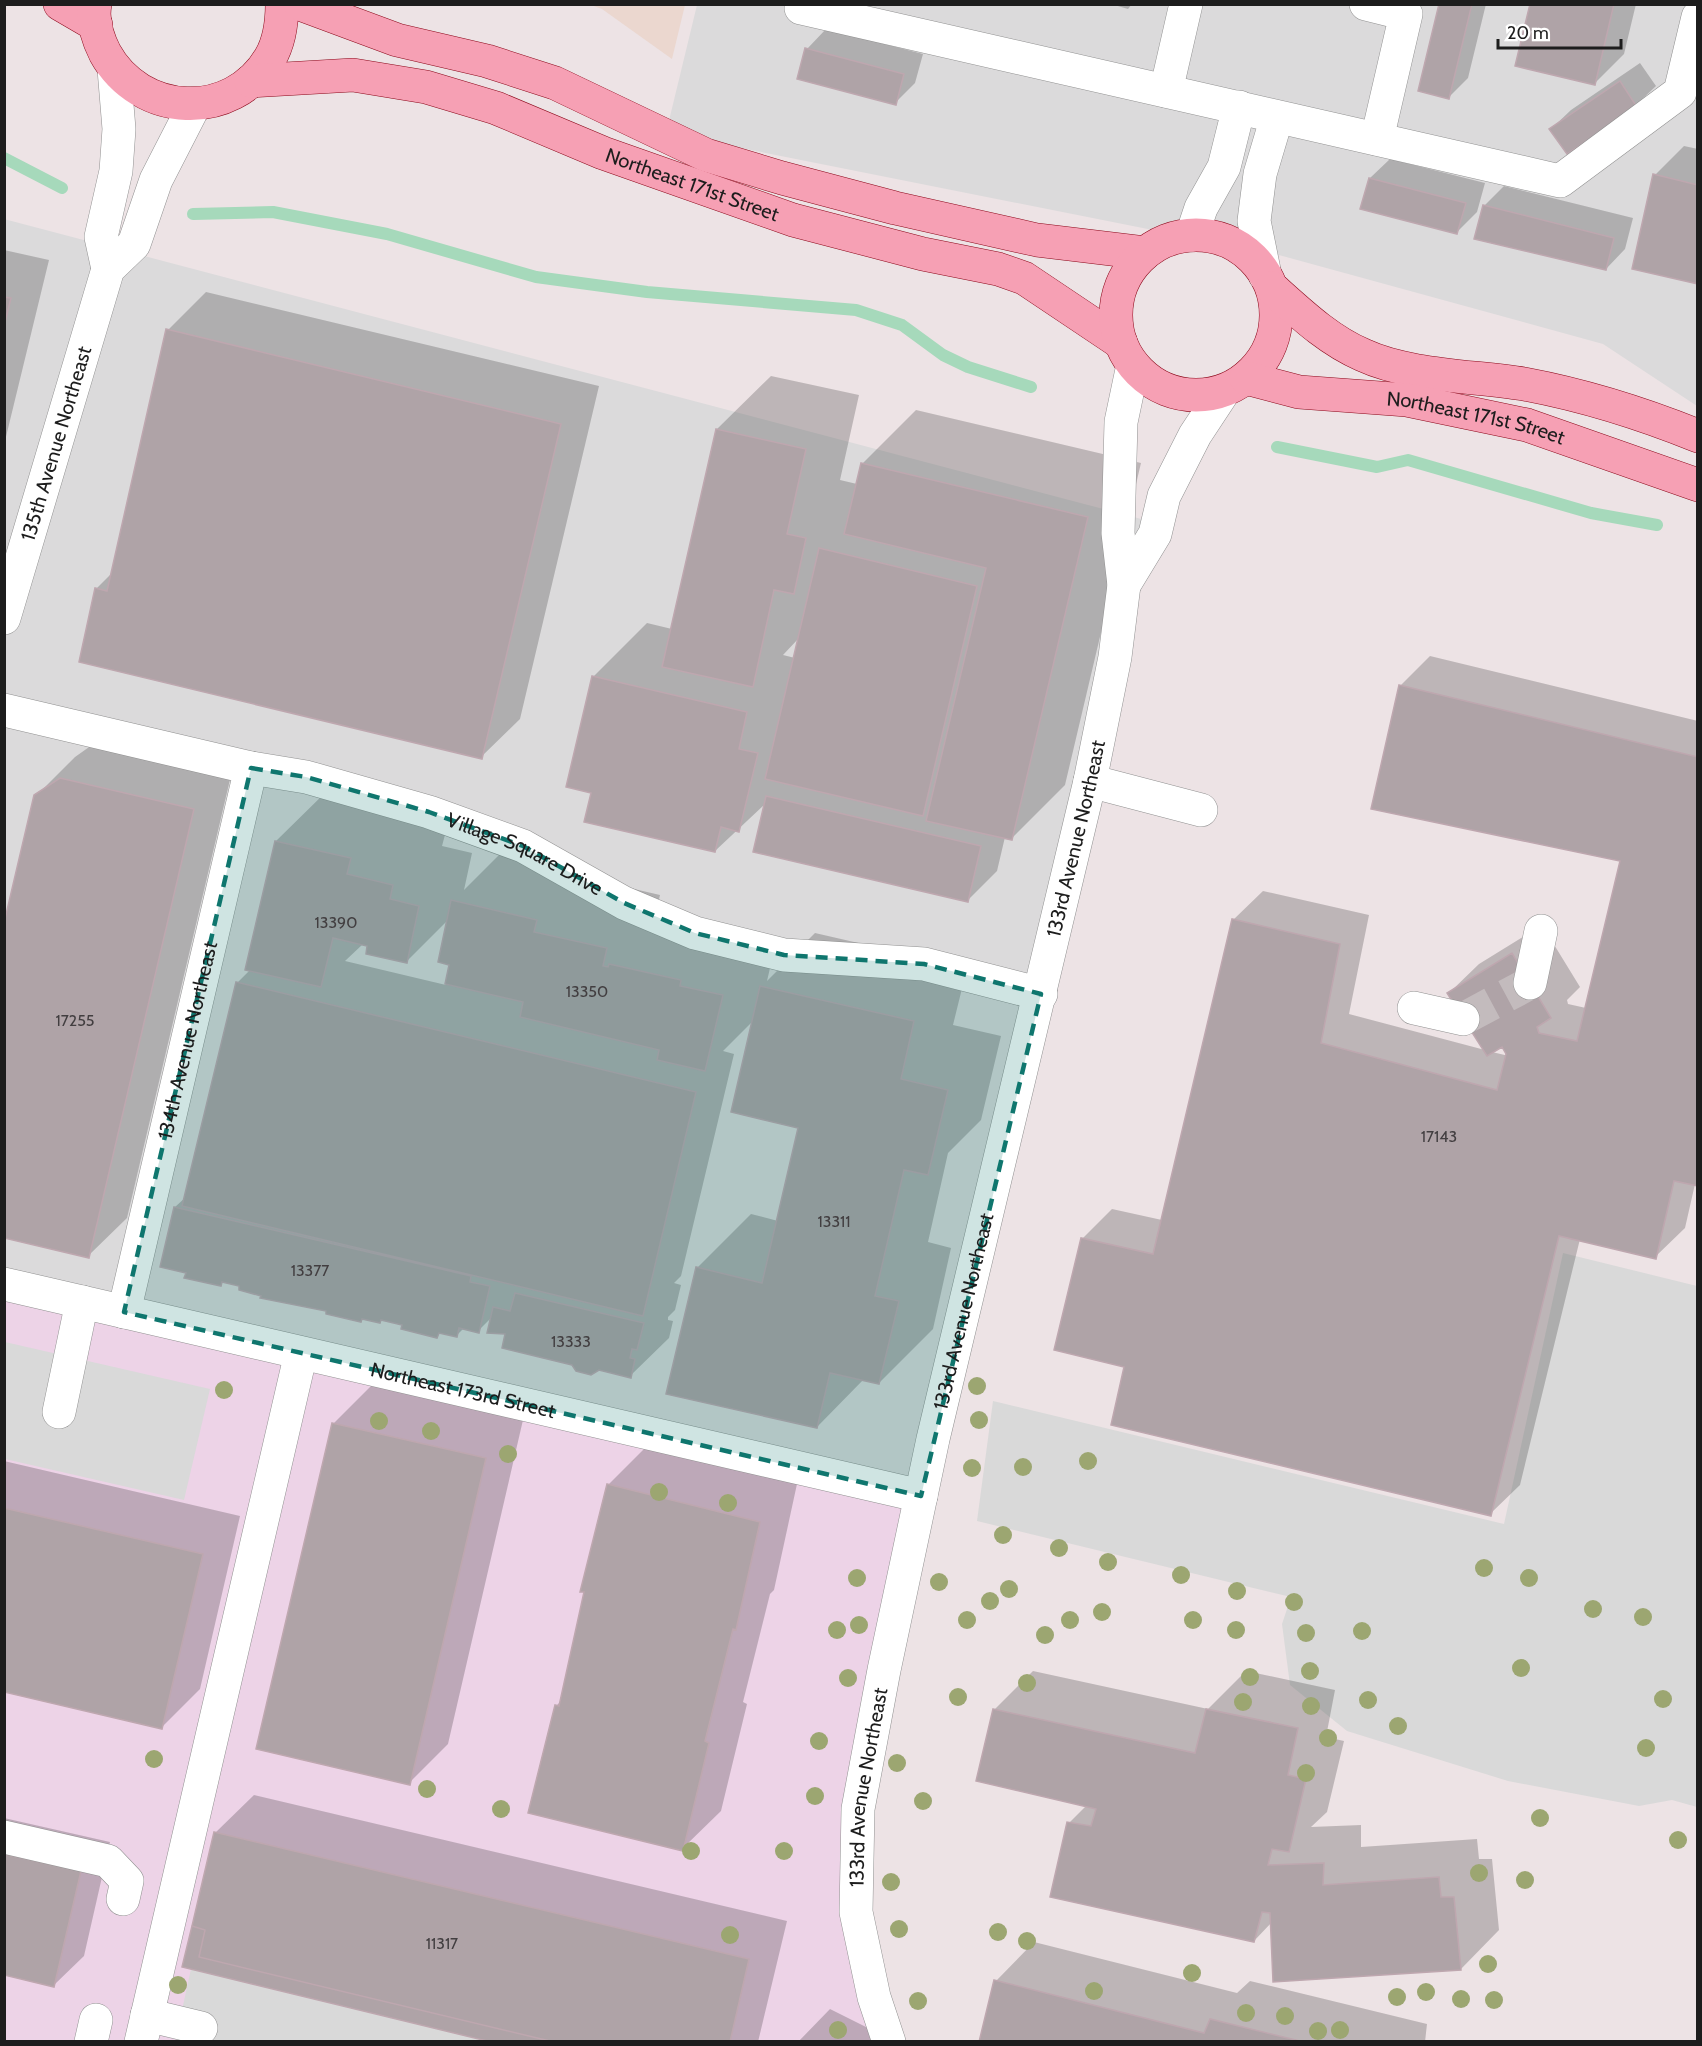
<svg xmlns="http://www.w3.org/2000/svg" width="1702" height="2046" viewBox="0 0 1702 2046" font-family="Cabin,sans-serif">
  <rect width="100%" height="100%" fill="#ede3e5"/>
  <path fill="#dbdadb" d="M697,5H1697V406L1603,344L1217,238L1198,239L666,133Z
    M4,219L1145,520L921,1496L5,1284Z"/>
  <path fill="#edd3e7" d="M5,1284L921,1496L858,1809L889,2041L5,2042Z"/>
  <path fill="#ebd7cf" d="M591,5H685L672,59L602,9Z"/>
  <path fill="#d9d9d9" d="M1563,1253L1697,1286V1807L1672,1800L1639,1806L1508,1781L1347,1731L1290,1685L1282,1624L1291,1597L977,1521L993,1401L1504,1524Z
    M5,1342L210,1389L184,1500L5,1459Z
    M191,1969L491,2042H175Z"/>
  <path fill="#0003" fill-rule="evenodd" d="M1111,4H1132L1128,9Z
    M1440,4H1486L1468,78L1449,97Z
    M1531,4H1636L1624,54L1595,83Z
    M826,29L923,54L915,83L895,103L807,49Z
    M1640,63L1656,86L1636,105L1551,129L1571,110Z
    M1684,146L1698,149V283L1655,175Z
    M1390,159L1485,183L1477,212L1457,232L1370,178Z
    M1504,186L1633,218L1625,249L1606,269L1484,206Z
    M4,250L49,260L4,445Z
    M206,292L599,386L520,719L481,757L96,589L113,572L168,330Z
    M771,376L859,395L840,480L857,484L862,464L916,410L1141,463L1065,785L1011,839L1005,837L997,871L968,900L766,803L715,851L593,792V677L647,623L672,629L717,429ZM799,638L795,658L783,655Z
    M1430,656L1698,721V1185L1695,1184L1685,1228L1655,1257L1580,1239L1520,1485L1490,1514L1126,1366L1082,1239L1112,1209L1162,1220L1233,920L1263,891L1369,915L1349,1014L1485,1050L1449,993L1479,964L1542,925L1580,987L1567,1000L1568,1004L1586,1008L1622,860L1400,686ZM1503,1045L1509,1056L1492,1052Z
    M99,740L232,771L127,1218L88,1256L36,796L75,757Z
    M330,788L446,831L442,846L472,853L464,890L507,847L587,878L660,895L656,912L776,942L767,981L815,933L967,968L953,1025L1001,1036L981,1120L948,1153L928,1242L951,1248L933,1329L879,1383L864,1379L817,1427L697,1268L751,1214L778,1221L800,1126L753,1021L723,1051L734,1054L681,1276L674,1283L681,1285L675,1310L668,1317V1320L673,1321L669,1338L630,1376L573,1363L506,1333L492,1317L478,1331L464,1328L456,1336L441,1332L437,1336L403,1323L383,1319L380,1322L364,1318L361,1321L328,1310L262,1294L241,1285L224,1281L220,1285L188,1272L162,1266L175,1207L186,1197L237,983L250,970L276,841ZM449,919L451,964L446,985L345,961L363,944L406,962Z
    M372,1385L523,1420L448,1744L409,1783L258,1748L334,1423Z
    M646,1447L797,1484L774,1590L770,1594L743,1702L747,1704L721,1811L682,1849L556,1706L561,1701L608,1485Z
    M4,1461L240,1516L200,1689L162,1727L4,1691Z
    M1033,1671L1208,1709L1246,1671L1335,1690L1326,1737L1344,1741L1327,1812L1311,1827L1361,1825V1847L1477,1839L1479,1859H1492L1499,1930L1461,1969L1272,1922L1254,1941L1069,1823L1087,1805L994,1710Z
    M254,1795L787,1921L758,2042H501L215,1833Z
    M4,1818L110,1842L84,1956L54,1985L4,1974Z
    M1034,1942L1237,1993L1250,1981L1427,2024L1425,2042H981L996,1981Z
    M830,2009L874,2031L877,2042H798Z"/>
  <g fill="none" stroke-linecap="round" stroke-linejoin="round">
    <path stroke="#a6d9bb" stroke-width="12" d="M4,158L62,188
      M193,214L273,212L387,234L536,277L647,292L856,310L902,325L943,355L968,367L1031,387
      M1277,447L1377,467L1408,460L1591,513L1657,525"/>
  </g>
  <path fill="#afa3a7" stroke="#bea7af" stroke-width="1.5" d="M1439,4H1472L1449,99L1418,91Z
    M1530,4H1614L1595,85L1515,66Z
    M805,48L904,74L896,105L797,79Z
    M1620,81L1637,107L1567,154L1549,129Z
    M1653,174L1698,185V284L1632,269Z
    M1369,178L1466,203L1457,234L1360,209Z
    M1483,205L1614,238L1606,270L1474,239Z
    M4,297L11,298L4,326Z
    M166,329L561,424L482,759L79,662L95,588L107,591Z
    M716,429L806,449L787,534L806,538L794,594L774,590L753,687L662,667Z
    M861,463L1088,517L1012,840L926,821L986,568L844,534Z
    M819,548L977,586L923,816L765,779Z
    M592,676L747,712L739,749L758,753L739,832L721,827L715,852L584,822L591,793L566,787Z
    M1399,685L1698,757V1186L1674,1181L1656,1259L1559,1236L1491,1516L1111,1425L1124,1367L1054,1350L1081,1238L1153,1254L1232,919L1340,944L1321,1043L1497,1090L1506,1054L1502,1047L1487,1056L1447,993L1512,953L1551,1018L1537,1027L1539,1033L1577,1041L1620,861L1371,809Z
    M60,778L194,809L89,1258L4,1238V923L34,795Z
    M766,796L981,846L968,902L753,852Z
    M275,841L351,858L347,874L393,885L390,899L419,906L407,963L366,954L367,946L333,938L321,987L245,970Z
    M451,900L537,920L534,932L607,948L603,966L608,967L609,964L681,980L680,986L723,995L705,1071L657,1060L659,1050L520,1017L523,1002L445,984L449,965L438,962Z
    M236,982L696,1092L643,1316L182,1206Z
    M760,986L914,1021L901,1079L948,1090L928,1175L904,1170L875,1296L899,1301L879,1384L830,1373L817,1428L666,1394L696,1267L762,1283L798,1128L731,1112Z
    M174,1207L471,1276L470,1282L490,1286L479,1333L459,1328L457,1337L439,1333L437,1338L401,1329L402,1325L381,1320L380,1323L362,1319L361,1322L326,1314V1311L260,1298L261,1296L239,1290V1286L222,1282L221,1286L184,1278L186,1273L160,1267Z
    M515,1293L644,1323L637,1350L632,1349L630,1358L635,1359L631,1378L599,1370L591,1375L576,1371L572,1365L502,1348L505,1334L487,1333L493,1307L510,1311Z
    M332,1423L486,1458L410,1785L256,1749Z
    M607,1484L760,1522L736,1630L733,1629L705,1741L709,1743L683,1851L528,1813L555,1705L559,1706L584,1592H580Z
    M4,1508L203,1554L162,1729L4,1692Z
    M993,1709L1195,1753L1206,1709L1298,1728L1288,1775L1306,1779L1289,1852L1272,1849L1268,1865L1324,1863L1323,1885L1439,1877L1441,1897H1454L1461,1970L1273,1982L1270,1913L1262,1912L1254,1942L1050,1897L1067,1822L1091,1826L1096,1809L976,1781Z
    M214,1832L749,1959L730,2042H554L199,1957L205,1930L192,1926Z
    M4,1854L81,1871L54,1987L4,1975Z
    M192,1926L205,1930L199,1957L554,2042H491L182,1967Z
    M994,1980L1204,2033L1210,2019L1304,2042H979Z"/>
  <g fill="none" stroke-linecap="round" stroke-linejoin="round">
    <path stroke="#c3bbbd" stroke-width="33" stroke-dasharray="33 16" stroke-linecap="butt" d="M1463,1019L1530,983"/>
    <g stroke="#919191" stroke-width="34">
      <g id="minor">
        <path d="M802,4L801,8L1560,181L1680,92L1698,17"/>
        <path d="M1366,4L1406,14L1377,139"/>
        <path d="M1166,91L1186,4"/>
        <path d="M1192,235L1201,208L1224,167L1239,107"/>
        <path d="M108,269L101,237L116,171L119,129L114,69"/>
        <path d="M1265,275L1254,221L1260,174L1277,117"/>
        <path d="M1124,585L1155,534L1164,496L1195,435L1224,391"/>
        <path id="s1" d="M4,618L108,269L134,244L156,180L195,104"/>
        <path id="s2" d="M4,710L251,768L306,777L429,812L523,846L624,903L695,933L784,955L924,964L1041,994"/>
        <path d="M1090,781L1201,810"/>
        <path d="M1530,983L1541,931"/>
        <path d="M1414,1008L1463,1019"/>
        <path id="s3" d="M4,1284L921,1496"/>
        <path id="s4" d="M124,1312L251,768"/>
        <path d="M59,1412L82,1302"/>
        <path d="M4,1837L108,1861L127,1881L123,1899"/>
        <path d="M147,2015L201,2028"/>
        <path d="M91,2042L96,2020"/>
        <path d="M141,2042L301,1353"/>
        <path id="s5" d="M889,2042L874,1997L856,1912L858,1809L884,1670L933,1439L1090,781L1115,657L1124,585L1118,533L1121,422L1133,365"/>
      </g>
    </g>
    <g stroke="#8c091b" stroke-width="34">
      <g id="major">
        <path d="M60,4L96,25"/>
        <path d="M95,4C92,20 98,39 105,53C140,117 232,122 270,58C280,41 282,23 282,4"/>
        <path d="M300,4L397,40L487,61L555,83L706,155L782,178L895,208L1037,240L1145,253"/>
        <path id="s6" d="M251,81L353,75L426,87L496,108L603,153L793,220L923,254L998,269L1024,278L1121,343"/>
        <circle cx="1196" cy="315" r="80"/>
        <path d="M1272,288C1300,313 1328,340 1363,355C1408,376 1474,376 1524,384C1583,395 1641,413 1698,436"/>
        <path id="s7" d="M1246,378L1299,392L1407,400L1527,425L1698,485"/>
      </g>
    </g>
    <use href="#minor" stroke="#fff" stroke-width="33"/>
    <use href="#major" stroke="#f6a0b4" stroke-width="33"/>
  </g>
  <g fill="#9ca671">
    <circle cx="977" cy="1386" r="9"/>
    <circle cx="224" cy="1390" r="9"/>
    <circle cx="979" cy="1420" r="9"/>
    <circle cx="379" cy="1421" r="9"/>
    <circle cx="431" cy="1431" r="9"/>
    <circle cx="508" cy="1454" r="9"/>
    <circle cx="1088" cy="1461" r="9"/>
    <circle cx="1023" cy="1467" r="9"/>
    <circle cx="972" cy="1468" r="9"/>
    <circle cx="659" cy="1492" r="9"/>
    <circle cx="728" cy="1503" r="9"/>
    <circle cx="1003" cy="1535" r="9"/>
    <circle cx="1059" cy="1548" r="9"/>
    <circle cx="1108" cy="1562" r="9"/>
    <circle cx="1484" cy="1568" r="9"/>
    <circle cx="1181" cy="1575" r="9"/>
    <circle cx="857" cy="1578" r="9"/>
    <circle cx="1529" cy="1578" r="9"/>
    <circle cx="939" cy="1582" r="9"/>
    <circle cx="1009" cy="1589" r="9"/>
    <circle cx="1237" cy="1591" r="9"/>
    <circle cx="990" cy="1601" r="9"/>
    <circle cx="1294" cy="1602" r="9"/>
    <circle cx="1593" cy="1609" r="9"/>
    <circle cx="1102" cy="1612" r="9"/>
    <circle cx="1643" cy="1617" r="9"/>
    <circle cx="967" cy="1620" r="9"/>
    <circle cx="1070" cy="1620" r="9"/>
    <circle cx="1193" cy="1620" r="9"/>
    <circle cx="859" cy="1625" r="9"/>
    <circle cx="837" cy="1630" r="9"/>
    <circle cx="1236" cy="1630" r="9"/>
    <circle cx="1362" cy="1631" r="9"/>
    <circle cx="1306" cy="1633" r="9"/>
    <circle cx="1045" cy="1635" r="9"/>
    <circle cx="1521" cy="1668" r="9"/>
    <circle cx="1310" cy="1671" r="9"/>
    <circle cx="1250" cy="1677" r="9"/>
    <circle cx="848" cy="1678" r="9"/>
    <circle cx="1027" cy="1683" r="9"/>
    <circle cx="958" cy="1697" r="9"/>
    <circle cx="1663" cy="1699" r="9"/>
    <circle cx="1368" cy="1700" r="9"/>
    <circle cx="1243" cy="1702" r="9"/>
    <circle cx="1311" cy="1706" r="9"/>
    <circle cx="1398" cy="1726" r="9"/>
    <circle cx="1328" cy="1738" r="9"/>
    <circle cx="819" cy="1741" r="9"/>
    <circle cx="1646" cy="1748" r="9"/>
    <circle cx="154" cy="1759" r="9"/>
    <circle cx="897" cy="1763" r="9"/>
    <circle cx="1306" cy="1773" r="9"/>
    <circle cx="427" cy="1789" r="9"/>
    <circle cx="815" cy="1796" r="9"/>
    <circle cx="923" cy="1801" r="9"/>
    <circle cx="501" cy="1809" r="9"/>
    <circle cx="1540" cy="1818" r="9"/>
    <circle cx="1678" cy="1840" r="9"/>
    <circle cx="691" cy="1851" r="9"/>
    <circle cx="784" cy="1851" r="9"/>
    <circle cx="1479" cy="1873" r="9"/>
    <circle cx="1525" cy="1880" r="9"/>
    <circle cx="891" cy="1882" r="9"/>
    <circle cx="899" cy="1929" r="9"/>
    <circle cx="998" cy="1932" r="9"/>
    <circle cx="730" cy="1935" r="9"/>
    <circle cx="1027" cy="1941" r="9"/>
    <circle cx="1488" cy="1964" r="9"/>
    <circle cx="1192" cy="1973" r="9"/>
    <circle cx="178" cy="1985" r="9"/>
    <circle cx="1094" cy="1991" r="9"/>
    <circle cx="1426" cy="1992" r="9"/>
    <circle cx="1397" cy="1997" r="9"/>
    <circle cx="1461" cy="1999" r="9"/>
    <circle cx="1494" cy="2000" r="9"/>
    <circle cx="918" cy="2001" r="9"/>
    <circle cx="1246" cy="2013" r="9"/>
    <circle cx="1285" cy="2016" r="9"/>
    <circle cx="838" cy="2030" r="9"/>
    <circle cx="1340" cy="2030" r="9"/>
    <circle cx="1318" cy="2031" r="9"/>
  </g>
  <path fill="#0f766e" fill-opacity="0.2" stroke="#0f766e" stroke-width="4.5" stroke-dasharray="12 8" stroke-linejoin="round" d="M251,768L306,777L429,812L523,846L624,903L695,933L784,955L924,964L1041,994L921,1496L124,1312Z"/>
  <g text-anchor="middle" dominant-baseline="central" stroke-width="5" stroke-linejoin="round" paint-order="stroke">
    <g font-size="16" fill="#423e40">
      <text x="336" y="922">13390</text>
      <text x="587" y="991">13350</text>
      <text x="75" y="1020">17255</text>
      <text x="1439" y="1136">17143</text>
      <text x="834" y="1221">13311</text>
      <text x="310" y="1270">13377</text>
      <text x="571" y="1341">13333</text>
      <text x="442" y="1943">11317</text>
    </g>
    <g font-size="20" fill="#1d1d1d" stroke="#fff">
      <text stroke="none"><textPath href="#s6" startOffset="460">Northeast 171st Street</textPath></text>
      <text stroke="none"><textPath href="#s7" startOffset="234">Northeast 171st Street</textPath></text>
      <text stroke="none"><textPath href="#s1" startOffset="182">135th Avenue Northeast</textPath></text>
      <text stroke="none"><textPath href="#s5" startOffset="1232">133rd Avenue Northeast</textPath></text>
      <text stroke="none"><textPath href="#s2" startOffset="542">Village Square Drive</textPath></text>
      <text stroke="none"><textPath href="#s4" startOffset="279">134th Avenue Northeast</textPath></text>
      <text stroke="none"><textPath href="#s5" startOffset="746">133rd Avenue Northeast</textPath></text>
      <text stroke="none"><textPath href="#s3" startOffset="471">Northeast 173rd Street</textPath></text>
      <text stroke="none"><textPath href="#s5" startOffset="260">133rd Avenue Northeast</textPath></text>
    </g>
  </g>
  <rect width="1702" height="2046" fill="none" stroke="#1d1d1d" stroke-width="12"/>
  <path d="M1498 39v9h123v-9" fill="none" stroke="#1d1d1d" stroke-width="3"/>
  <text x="1507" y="39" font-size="18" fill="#1d1d1d" stroke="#ffffff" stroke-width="4.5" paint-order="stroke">20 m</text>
</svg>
